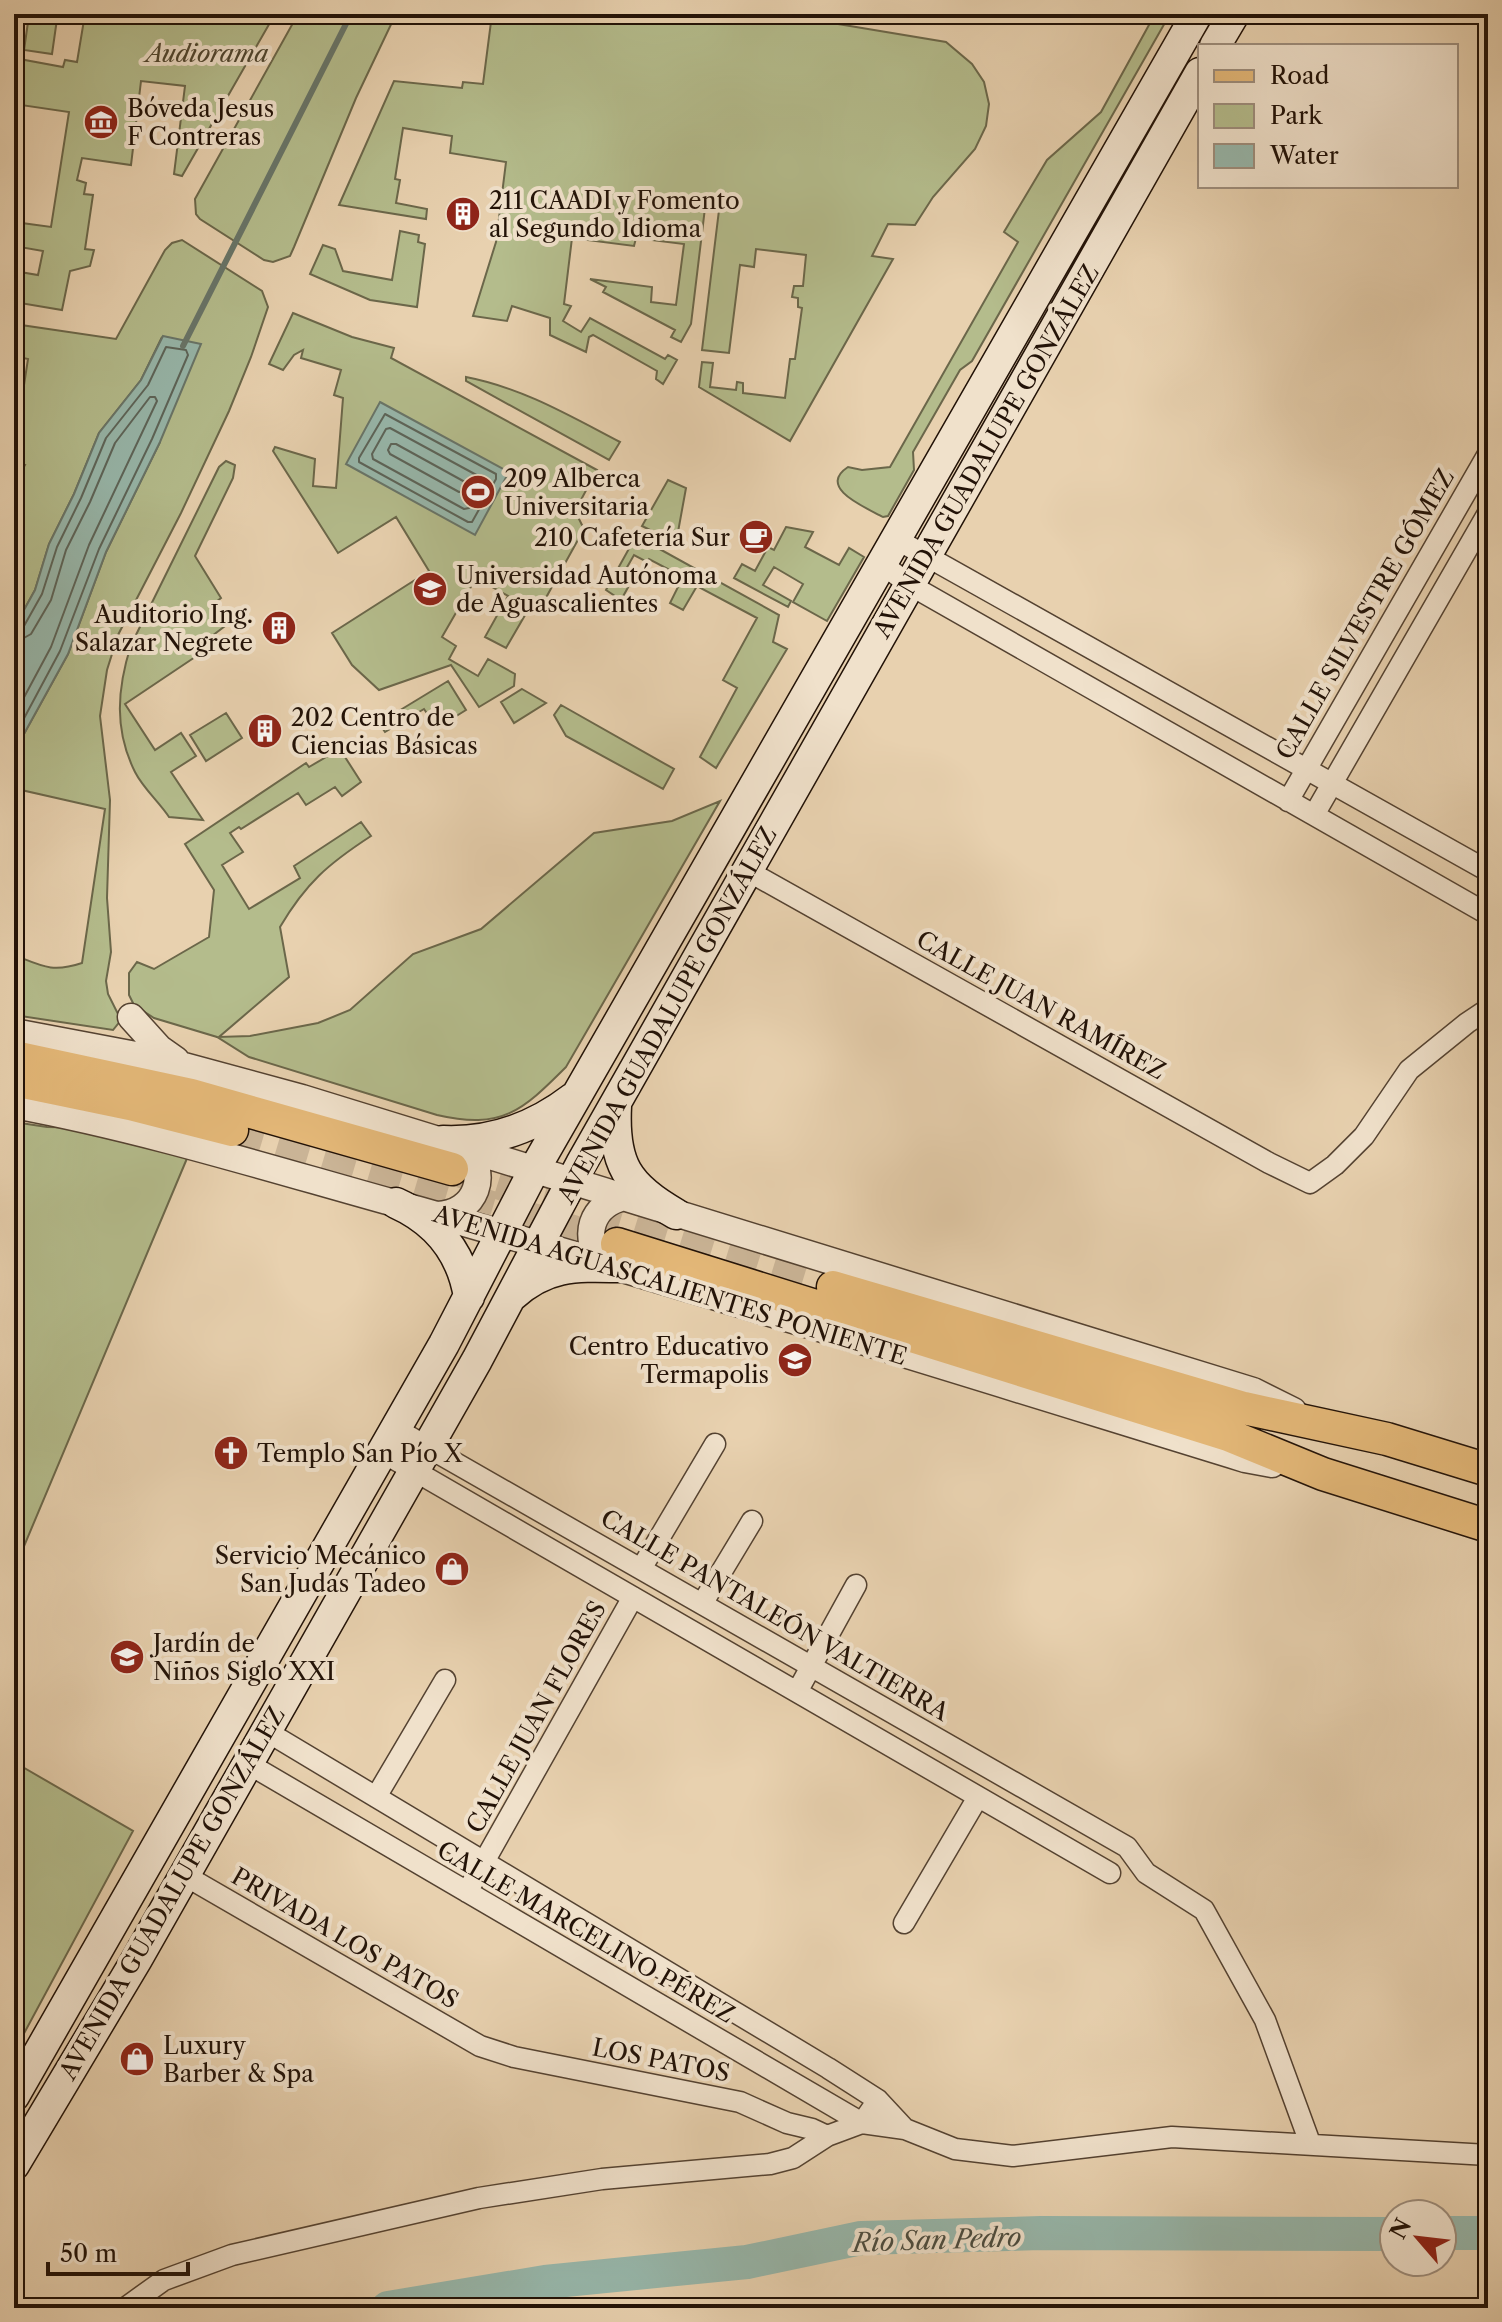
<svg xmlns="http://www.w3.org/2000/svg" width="1502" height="2322" viewBox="0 0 1502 2322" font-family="'Libre Caslon Text',serif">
  <rect width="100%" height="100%" fill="#e8d1af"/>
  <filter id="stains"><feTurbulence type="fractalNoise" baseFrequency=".0025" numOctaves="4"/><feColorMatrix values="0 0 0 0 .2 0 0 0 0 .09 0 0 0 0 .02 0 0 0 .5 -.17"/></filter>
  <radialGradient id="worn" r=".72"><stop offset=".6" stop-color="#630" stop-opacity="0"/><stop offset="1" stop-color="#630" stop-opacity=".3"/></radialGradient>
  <path fill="#b4bc8c" stroke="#6b674a" stroke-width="2" d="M85,14H275L182,176L174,174L185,86L141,81L131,165L82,158L77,180L86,183L84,194L93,195L85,249L94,250L90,266L70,271L62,310L14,302V271L38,275L43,251L14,246V222L51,227L69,112L14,104V58L63,67L65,60L77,62Z
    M298,14H396L356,98L294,247L290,256L273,262L264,260L200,219L196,214L195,199Z
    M492,14H778L946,42L972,64L984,82L989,104L986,126L975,149L933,197L915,225L888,224L872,256L893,259L790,441L699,387L702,362L713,363L710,387L736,390L737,382L743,383V393L785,398L790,359H795L802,308L798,307V298L792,297L794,286H803L806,255L756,249L754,267L740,265L729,353L702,350L719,210L705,208L691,324L681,342L671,337L675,330L603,292L606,287L590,279L652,287L651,302L676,305L684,244L636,238L634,246L572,238L564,304L571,306L563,321L581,332L590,318L665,359L668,355L677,360L663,384L656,379L657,371L593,335L589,337L586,352L550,335V318L512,306L507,321L473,316L496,242L506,162L450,153L452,136L403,128L395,179L400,180L396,203L427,209L426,219L339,205L394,81L462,88L463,82L483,84Z
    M1155,14H1170L972,361L960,370L913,452L914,470L888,516L883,517C867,508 816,488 848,467L862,470L890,467L1018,242L1004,232L1047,160L1101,112Z
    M29,15L57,19L52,54L24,50Z
    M400,231L419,235L418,242L425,244L417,307L370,300L310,274L323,245L335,249L343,271L392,280Z
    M182,240L262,291L268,307L251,357L229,411L181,513L118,635L107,670L100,716L110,800L107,898L111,952L106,981L108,994L121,1020L113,1030L14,1015V955C42,966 52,973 82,963L105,809L21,790L14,804V752L68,654L106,552L160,442L162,337L141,380L99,433L74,494L49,544L35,590L14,628V485L25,465L14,462V450L28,359L14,356V324L116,339L165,250L172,243Z
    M293,313L352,337L394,348L391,358L597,470L575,511L584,529L543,603L535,598L506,648L485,637L508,596L476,578L442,637L456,646L449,659L478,676L488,659L515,674L514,686L479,707L451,665L379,690L352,665L332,633L429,571L396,517L338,553L273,451L275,447L315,459L313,486L336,488L343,398L334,395L341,370L301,358L303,350L294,355L283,370L269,364Z
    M466,377C523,388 570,416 620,442L609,460L466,381Z
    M226,461L235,465L233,478L195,556L221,598L211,606L225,626L212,636L216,643L125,704L155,750L181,733L196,756L171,772L203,820L169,817C159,802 143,788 135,772C114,730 117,689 131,645L219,467Z
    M668,480L686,488L676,543L642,526Z
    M786,527L813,532L805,547L839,565L849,548L864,557L827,621L793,602L803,584L774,567L763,585L791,601L788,607L734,578L742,564L755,571L768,547L774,550Z
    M636,536L779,615L773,642L787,649L716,768L700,757L737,688L723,680L757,618L697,586L683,610L670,603L683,577L649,559L647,562L634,555L622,576L631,582L621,600L606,590Z
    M448,681L466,710L437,728L424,709L385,732L379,723Z
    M522,689L546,703L514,723L501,702Z
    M561,705L674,769L663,789L566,736L554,715Z
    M226,713L242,738L206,761L190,735Z
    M345,746L350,754L345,757L361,782L342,796L335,787L306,805L298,793L241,829L239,827L230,833L243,852L222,865L249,909L300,878L294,866L361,822L371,836C328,864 306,883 280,927L289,977L219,1037L250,1036L318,1023L350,1010L413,954L481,929L594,833L672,821L720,801L566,1067C522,1111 502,1130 437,1115L249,1057L217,1037L154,1018L134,1005L129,995V973L137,962L154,969L209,937L214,890L185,844L306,763L309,767Z
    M14,1122L47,1127L99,1128L188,1156L14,1570Z
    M14,1762L133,1831L14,2052Z"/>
  <path fill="#97b7ab" stroke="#687569" stroke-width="2" d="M163,336L201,344L160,442L106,552L68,654L14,752V628L35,590L49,544L74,494L99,433L141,380Z
    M380,402L509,472L475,535L346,464Z"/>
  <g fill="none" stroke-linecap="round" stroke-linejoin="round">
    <path stroke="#5c6459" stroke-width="2" d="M385,414L496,474V479L472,522H468L359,462V458Z
      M390,428L482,478L483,482L469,508L464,509L373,459L372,454L386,429Z
      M391,444H396L465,482L467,486L464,491L459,492L390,454L388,450Z
      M14,630L24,626L42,594L57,547L81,498L106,438L148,385L166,347L186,350L188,355L152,439L99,549L60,651L14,737
      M14,640L22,639L31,634L51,600L66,550L90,502L115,443L150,397H155L157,401L89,545L51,647L14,716"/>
    <path stroke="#687569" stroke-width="6" d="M183,346L351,14"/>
    <path stroke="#97b7ab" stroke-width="34" d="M1442,2233H1488
      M388,2308L545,2282L747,2262L861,2238L1041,2233L1394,2234"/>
    <path stroke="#cab496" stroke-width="32" stroke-dasharray="32 16" stroke-linecap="butt" d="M232,1130L617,1244
      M452,1169L833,1287"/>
    <g stroke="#544231" stroke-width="23">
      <path id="minor" d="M896,539L1488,871
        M882,564L910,585L1484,912L1488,910
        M1288,801L1488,454
        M1314,815L1488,513
        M748,871L1269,1163L1310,1183L1335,1165L1364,1136L1409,1070L1467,1023L1488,1009
        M396,1429L1127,1847L1146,1873L1204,1910L1265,2020L1310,2143
        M382,1452L1110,1873
        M641,1569L715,1444
        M702,1604L752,1521
        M797,1692L856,1585
        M266,1731L828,2068L878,2100L905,2129
        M247,1763L862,2123L905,2129L955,2149L1013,2156L1172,2137L1488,2155
        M376,1797L445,1680
        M184,1875L480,2046L514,2057L740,2102L787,2123L812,2129L827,2136
        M467,1892L633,1597
        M904,1923L978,1797
        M125,2308L164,2280L232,2255L479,2198L602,2179L770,2164L793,2158L827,2136L862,2123L878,2100"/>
    </g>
    <g stroke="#544231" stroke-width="29">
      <path id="tertiary" d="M131,1017L159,1048L176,1060
        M14,1032L162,1060L302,1098L1253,1391L1293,1411
        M14,1105C143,1129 268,1168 394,1203C679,1283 962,1372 1245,1459L1272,1464
        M437,1215C476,1214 492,1172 462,1147
        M603,1263C581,1237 591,1205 624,1197"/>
    </g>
    <g stroke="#221207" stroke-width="33">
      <path id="secondary" d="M1215,46L1234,14
        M616,1106C613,1164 627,1186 676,1214
        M443,1141C492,1143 534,1128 573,1098
        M396,1203C436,1221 462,1253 469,1297
        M512,1296C546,1265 575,1266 618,1267
        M14,2096L444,1344L534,1170L1197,14
        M14,2165L137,1959L477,1360L581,1164L1200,73"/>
    </g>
    <g stroke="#221207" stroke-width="35">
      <path id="primary" d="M14,1057L191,1095L452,1169
        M14,1080L130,1104L232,1130
        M617,1244L1228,1435L1323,1474L1488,1526
        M833,1287L1244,1408L1387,1439L1488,1470"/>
    </g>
    <use href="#minor" stroke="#f0e1cb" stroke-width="20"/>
    <use href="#tertiary" stroke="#f0e1cb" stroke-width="26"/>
    <use href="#secondary" stroke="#f0e1cb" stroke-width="30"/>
    <use href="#primary" stroke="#e4b878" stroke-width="32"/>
  </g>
  <defs>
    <g id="museum-disc" transform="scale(1.8)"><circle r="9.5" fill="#8f2418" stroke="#f0e1cb"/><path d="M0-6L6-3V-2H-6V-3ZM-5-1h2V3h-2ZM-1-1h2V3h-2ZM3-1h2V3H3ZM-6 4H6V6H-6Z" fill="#fff"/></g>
    <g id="building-disc" transform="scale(1.8)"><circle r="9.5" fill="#8f2418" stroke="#f0e1cb"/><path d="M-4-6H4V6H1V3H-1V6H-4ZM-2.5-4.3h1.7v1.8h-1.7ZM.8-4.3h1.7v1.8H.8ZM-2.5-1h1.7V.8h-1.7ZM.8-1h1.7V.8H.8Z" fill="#fff"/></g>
    <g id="stadium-disc" transform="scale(1.8)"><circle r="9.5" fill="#8f2418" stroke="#f0e1cb"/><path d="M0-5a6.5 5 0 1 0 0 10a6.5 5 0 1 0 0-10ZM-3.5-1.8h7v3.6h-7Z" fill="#fff"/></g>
    <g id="cafe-disc" transform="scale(1.8)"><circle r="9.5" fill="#8f2418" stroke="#f0e1cb"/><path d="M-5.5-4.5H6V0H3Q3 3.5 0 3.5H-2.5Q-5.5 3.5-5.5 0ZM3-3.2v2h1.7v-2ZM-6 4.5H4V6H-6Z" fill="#fff"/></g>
    <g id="university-disc" transform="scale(1.8)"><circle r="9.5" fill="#8f2418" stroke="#f0e1cb"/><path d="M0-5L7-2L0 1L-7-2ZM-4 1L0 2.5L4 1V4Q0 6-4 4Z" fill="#fff"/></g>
    <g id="school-disc" transform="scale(1.8)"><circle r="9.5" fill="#8f2418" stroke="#f0e1cb"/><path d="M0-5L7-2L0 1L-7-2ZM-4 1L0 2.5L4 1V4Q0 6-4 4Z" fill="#fff"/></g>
    <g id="church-disc" transform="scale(1.8)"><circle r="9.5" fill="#8f2418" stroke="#f0e1cb"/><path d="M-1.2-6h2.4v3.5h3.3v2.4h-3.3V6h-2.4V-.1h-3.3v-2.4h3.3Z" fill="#fff"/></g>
    <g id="shop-disc" transform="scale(1.8)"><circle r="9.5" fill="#8f2418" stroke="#f0e1cb"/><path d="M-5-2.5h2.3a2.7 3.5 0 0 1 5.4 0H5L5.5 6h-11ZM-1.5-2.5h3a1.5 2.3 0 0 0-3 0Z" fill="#fff"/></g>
  </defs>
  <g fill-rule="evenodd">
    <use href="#museum-disc" x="101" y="122"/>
    <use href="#building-disc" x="463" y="214"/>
    <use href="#stadium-disc" x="478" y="492"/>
    <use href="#cafe-disc" x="756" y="537"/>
    <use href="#university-disc" x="430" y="589"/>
    <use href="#building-disc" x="279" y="628"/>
    <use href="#building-disc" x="265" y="731"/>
    <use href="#school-disc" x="795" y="1360"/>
    <use href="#church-disc" x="231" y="1453"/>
    <use href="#shop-disc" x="452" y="1569"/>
    <use href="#school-disc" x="127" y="1657"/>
    <use href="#shop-disc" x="137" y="2059"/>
  </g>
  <g text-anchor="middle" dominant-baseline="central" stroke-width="8" stroke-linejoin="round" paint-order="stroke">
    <g font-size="24" font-style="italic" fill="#4e452f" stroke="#f0e1cb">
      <text x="207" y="53">Audiorama</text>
    </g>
    <g font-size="24" fill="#221207" stroke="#f0e1cb" text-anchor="start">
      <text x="127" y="108">Bóveda Jesus<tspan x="127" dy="28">F Contreras</tspan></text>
      <text x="489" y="200">211 CAADI y Fomento<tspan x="489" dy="28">al Segundo Idioma</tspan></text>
      <text x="504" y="478">209 Alberca<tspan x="504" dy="28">Universitaria</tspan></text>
      <text x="730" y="537" text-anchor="end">210 Cafetería Sur</text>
      <text x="456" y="575">Universidad Autónoma<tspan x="456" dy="28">de Aguascalientes</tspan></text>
      <text x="253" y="614" text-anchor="end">Auditorio Ing.<tspan x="253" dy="28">Salazar Negrete</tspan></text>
      <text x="291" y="717">202 Centro de<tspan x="291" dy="28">Ciencias Básicas</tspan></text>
      <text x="769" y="1346" text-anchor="end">Centro Educativo<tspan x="769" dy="28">Termapolis</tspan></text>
      <text x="257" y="1453">Templo San Pío X</text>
      <text x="426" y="1555" text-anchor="end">Servicio Mecánico<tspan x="426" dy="28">San Judas Tadeo</tspan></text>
      <text x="153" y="1643">Jardín de<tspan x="153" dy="28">Niños Siglo XXI</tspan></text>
      <text x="163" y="2045">Luxury<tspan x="163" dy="28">Barber &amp; Spa</tspan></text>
    </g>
    <g font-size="24" fill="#221207" stroke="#f0e1cb">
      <text transform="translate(986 451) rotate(-60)">AVENIDA GUADALUPE GONZÁLEZ</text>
      <text transform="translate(1365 614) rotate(-60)">CALLE SILVESTRE GÓMEZ</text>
      <text transform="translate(1041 1005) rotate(29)">CALLE JUAN RAMÍREZ</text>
      <text transform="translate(667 1015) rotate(-61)">AVENIDA GUADALUPE GONZÁLEZ</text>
      <text transform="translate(670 1285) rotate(17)">AVENIDA AGUASCALIENTES PONIENTE</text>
      <text transform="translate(775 1615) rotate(30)">CALLE PANTALEÓN VALTIERRA</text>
      <text transform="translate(536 1717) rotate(-61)">CALLE JUAN FLORES</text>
      <text transform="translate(172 1893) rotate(-60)">AVENIDA GUADALUPE GONZÁLEZ</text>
      <text transform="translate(586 1932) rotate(30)">CALLE MARCELINO PÉREZ</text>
      <text transform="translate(345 1938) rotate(30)">PRIVADA LOS PATOS</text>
      <text transform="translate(661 2060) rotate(11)">LOS PATOS</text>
    </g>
    <g font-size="26" font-style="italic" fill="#4b4c40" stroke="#f0e1cb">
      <text transform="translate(937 2240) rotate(-2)">Río San Pedro</text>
    </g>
  </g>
  <rect width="1502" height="2322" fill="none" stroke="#e8d1af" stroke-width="48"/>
  <rect x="16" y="16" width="1470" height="2290" fill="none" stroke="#221207" stroke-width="4"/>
  <rect x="24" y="24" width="1454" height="2274" fill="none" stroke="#221207" stroke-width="2"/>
  <rect x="1198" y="44" width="260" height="144" fill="#f0e1cb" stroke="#9e8e7d" stroke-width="2"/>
  <rect x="1214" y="70" width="40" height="12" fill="#e4b878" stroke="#9e8e7d" stroke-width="2"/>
  <text x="1270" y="84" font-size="24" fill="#221207">Road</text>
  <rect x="1214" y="104" width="40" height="24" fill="#b4bc8c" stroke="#9e8e7d" stroke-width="2"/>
  <text x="1270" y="124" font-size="24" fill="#221207">Park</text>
  <rect x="1214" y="144" width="40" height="24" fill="#97b7ab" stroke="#9e8e7d" stroke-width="2"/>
  <text x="1270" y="164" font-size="24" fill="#221207">Water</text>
  <g transform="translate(1418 2238) rotate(298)"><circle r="38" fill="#f0e1cb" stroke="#9e8e7d" stroke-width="2"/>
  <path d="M0-6L14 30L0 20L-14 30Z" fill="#8f2418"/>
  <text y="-12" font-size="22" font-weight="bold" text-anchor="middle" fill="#221207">N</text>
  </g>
  <path d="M48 2262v12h140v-12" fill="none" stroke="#221207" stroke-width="4"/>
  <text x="60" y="2262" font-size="24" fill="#221207" stroke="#f0e1cb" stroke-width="6" paint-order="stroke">50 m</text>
  <rect width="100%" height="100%" filter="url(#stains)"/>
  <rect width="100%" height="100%" fill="url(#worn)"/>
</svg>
